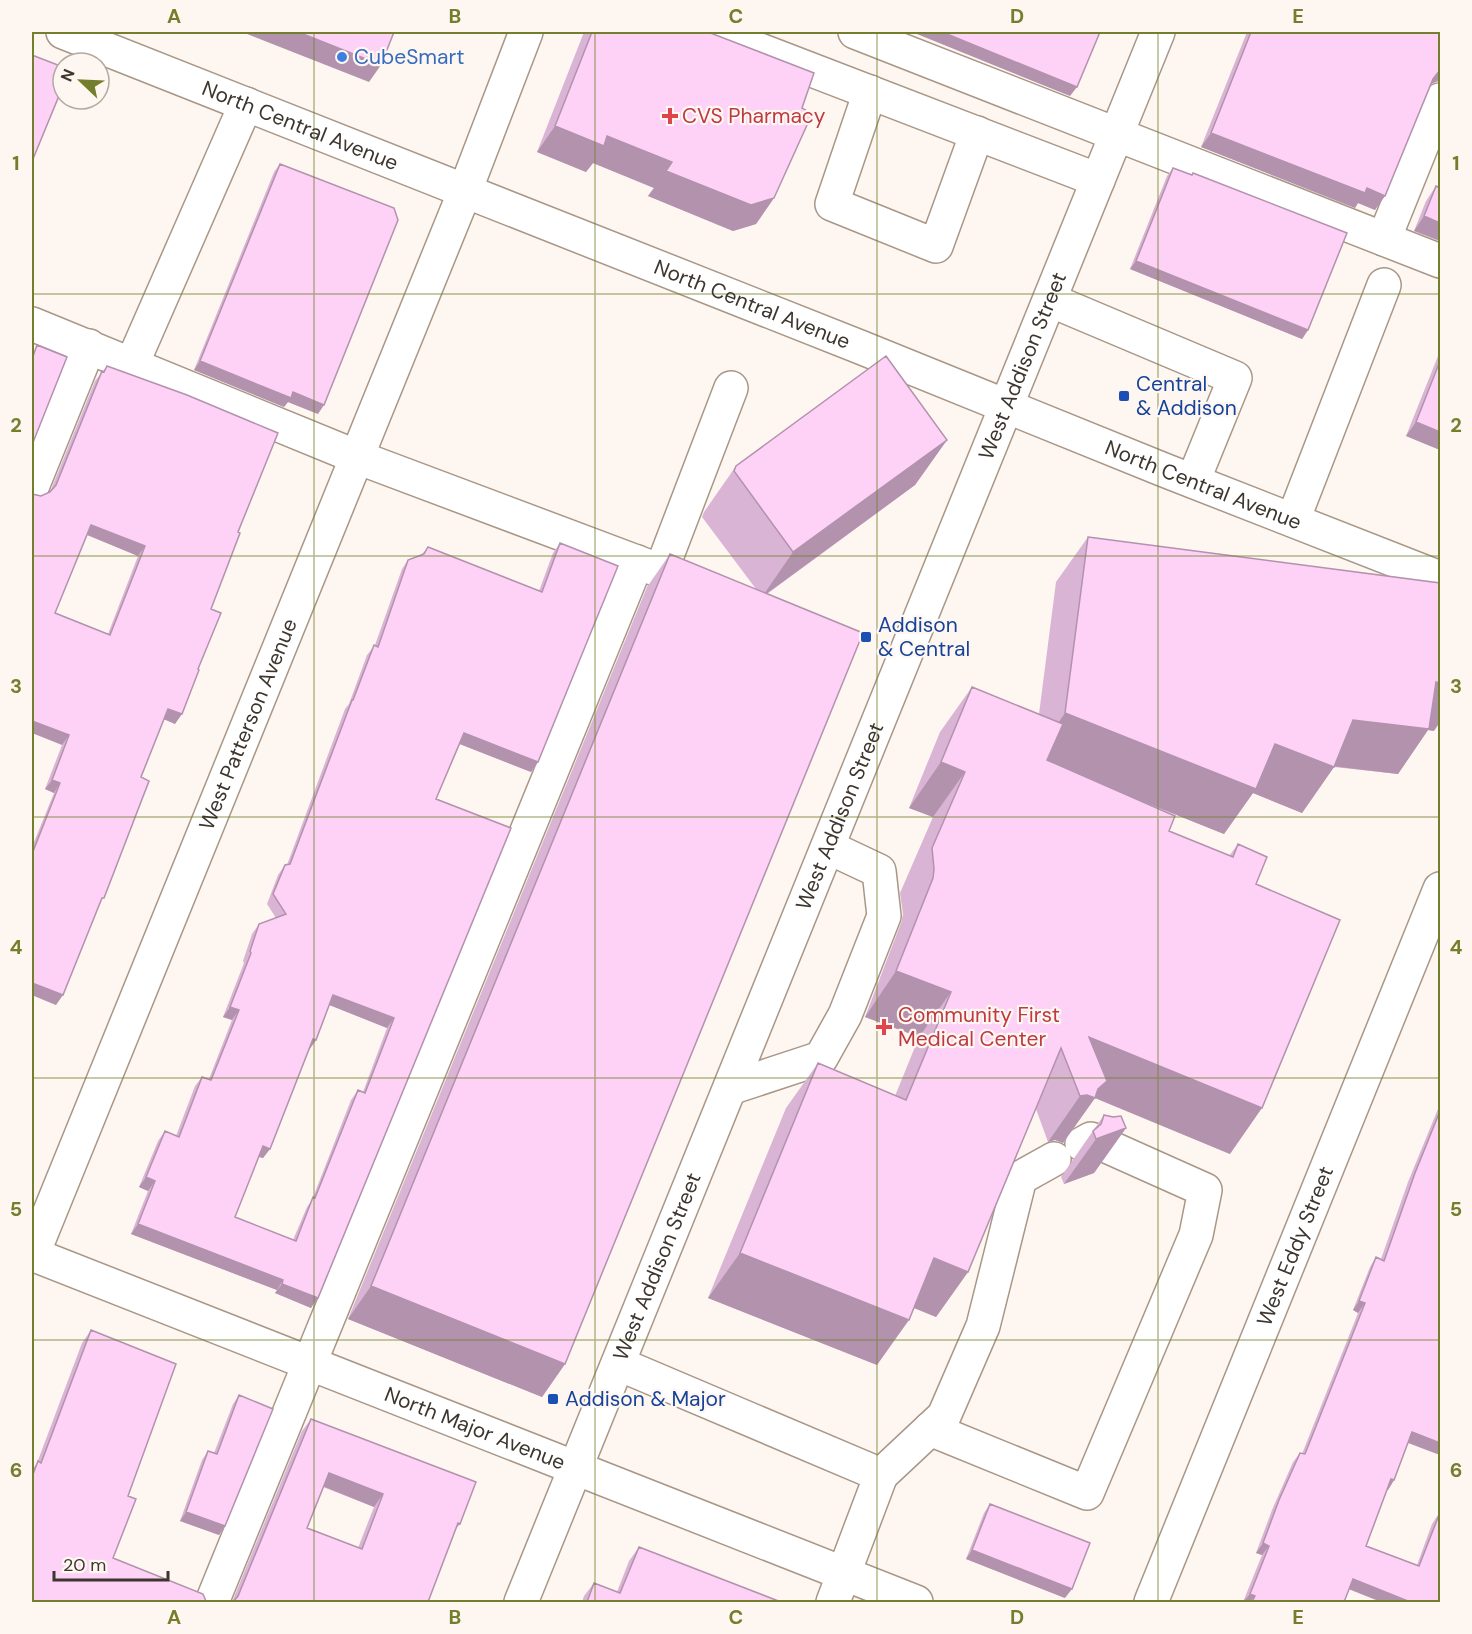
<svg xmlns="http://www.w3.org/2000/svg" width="1472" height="1634" viewBox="0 0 1472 1634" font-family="'DM Sans',sans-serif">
  <rect width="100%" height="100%" fill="#fef6f0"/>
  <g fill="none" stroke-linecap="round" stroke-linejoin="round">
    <g stroke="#a89787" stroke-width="36">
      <g id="minor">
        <path d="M713,32L1098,180"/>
        <path d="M855,32L1440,261"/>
        <path d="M870,92L832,204L936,246L977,133"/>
        <path d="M1384,239L1440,100"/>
        <path d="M1050,300L1235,378L1193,481"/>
        <path d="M32,324L357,457L658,570"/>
        <path d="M132,364L246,104"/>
        <path d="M32,487L89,346"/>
        <path d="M1293,520L1384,285"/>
        <path d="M661,571L731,388"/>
        <path d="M730,1088L821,1058L845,1015L884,916L879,871L828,847"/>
        <path id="s1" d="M32,1254L916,1602"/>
        <path id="s2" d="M32,1256L465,191L526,32"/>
        <path d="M619,1364L881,1475L833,1602"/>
        <path d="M930,1429L1087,1493L1196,1235L1205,1190L1091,1139L1082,1144"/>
        <path d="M881,1475L944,1416L983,1326L1020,1178L1054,1159"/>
        <path d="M212,1602L637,562"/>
        <path id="s3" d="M521,1602L1158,32"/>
        <path id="s4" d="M1151,1602L1440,889"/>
      </g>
    </g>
    <g stroke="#a89787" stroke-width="36">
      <g id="major">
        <path id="s5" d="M63,32L860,347L1164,470L1440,578"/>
      </g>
    </g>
    <use href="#minor" stroke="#fff" stroke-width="33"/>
    <use href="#major" stroke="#fff" stroke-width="33"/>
  </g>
  <path fill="#dab4d4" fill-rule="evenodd" d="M584,32H708L802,108L774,198L756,224L733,231L648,196L654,188L593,163L586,172L537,152Z
    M1247,32H1440V82L1438,81L1430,84L1375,210L1358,203L1355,208L1201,147Z
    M280,164L318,414L288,402L284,407L194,370L274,172Z
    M1173,168L1308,330L1302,339L1130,269L1167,176Z
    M1436,186L1440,188V241L1414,231L1426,201Z
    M1440,351V450L1406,436Z
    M107,366L238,532L211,609L175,724L164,719L141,777L99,905L56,1005L32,995V847L54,793L45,789L62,745L41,496L50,492L95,381ZM87,535L138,556L108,634L55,613Z
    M947,440L915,485L767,594L565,1364L542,1397L348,1319L647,587L670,554L756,589L702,517L704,512L736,466Z
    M1088,537L1434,731L1428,730L1398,774L1334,767L1302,813L1253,793L1224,834L1147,803L1169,831L1229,856L1238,844L1256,884L1230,1154L1095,1098L1063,1143L1055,1140L1048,1142L1036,1109L968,1272L936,1317L914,1308L877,1365L708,1298L786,1108L818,1063L895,1096L919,1037L865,1017L901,923L903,914L900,893L933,817L909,808L940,732L972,687L1039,714L1056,582Z
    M560,543L538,762L531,772L460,744L436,799L511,828L311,1308L275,1293L277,1290L131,1234L148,1191L139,1187L158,1141L165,1131L176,1136L195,1086L202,1077L209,1079L232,1020L223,1017L244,963L243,961L252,934L259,924L276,918L267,904L278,875L285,865H287L345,709L349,704L367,655L375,645L402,569L408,560L422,554L428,547L539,591L553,553ZM329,1005L387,1028L363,1092L358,1090L351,1100L312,1200L307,1207L293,1240L235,1217L259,1157L263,1158L270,1149L309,1050L316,1040Z
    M1440,1104V1455L1408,1443L1394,1480L1388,1490L1387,1489L1366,1546L1417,1565L1432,1524L1440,1512V1602L1349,1589L1344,1602H1243L1262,1555L1256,1553L1272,1510L1293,1462L1300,1453L1302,1454L1358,1313L1353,1310L1370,1267L1376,1257L1381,1259L1408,1182Z
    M1104,1115L1126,1128L1094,1173L1064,1184L1061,1177Z
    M91,1330L128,1496L113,1558L206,1601L32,1602V1470L37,1463L82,1343Z
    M239,1395L225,1526L219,1535L180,1521L202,1460L208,1451L214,1453L233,1404Z
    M311,1419L460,1524L456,1529L428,1602H232L302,1431ZM323,1487L374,1507L358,1548L307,1528Z
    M990,1504L1065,1598L966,1559L984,1513Z
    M639,1547L781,1602H582L584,1596L594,1583L617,1592L629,1561Z"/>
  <path fill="#b292ad" d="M242,32H298L381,65L369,82Z
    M912,32H942L1077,87L1070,96Z
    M1440,70V82L1438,81L1429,85L1433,79Z
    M555,126L607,136L774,198L756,224L733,231L648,196L654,188L593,163L586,172L537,152Z
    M1211,133L1367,188L1385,196L1375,210L1358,203L1355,208L1201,147Z
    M1424,216L1440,223V241L1414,231Z
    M1136,261L1308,330L1302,339L1130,269Z
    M200,361L293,392L324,405L318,414L288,402L284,407L194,370Z
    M1416,422L1440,432V450L1406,436Z
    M947,440L915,485L762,597L793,552Z
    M91,525L145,546L138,556L85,534Z
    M1436,682L1440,683V722L1434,731L1428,730L1398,774L1331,766L1334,767L1302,813L1253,793L1224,834L1034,758L1065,713L1353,720Z
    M168,709L182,714L175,724L161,718Z
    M32,721L69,735L62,745L32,733Z
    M464,733L538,762L531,772L457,743Z
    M941,762L965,772L933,817L909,808Z
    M52,780L60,783L54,793L45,789Z
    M896,971L951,992L919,1037L865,1017Z
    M32,983L63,995L56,1005L32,995Z
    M333,995L394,1018L387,1028L327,1004Z
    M230,1007L239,1010L232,1020L223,1017Z
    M1089,1037L1262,1108L1230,1154L1095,1098L1063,1143L1055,1140L1048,1142L1080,1096Z
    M313,1039L316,1040L309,1050Z
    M1126,1128L1094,1173L1064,1184L1096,1139Z
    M263,1146L270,1149L263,1158L256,1156Z
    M146,1177L155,1181L148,1191L139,1187Z
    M138,1224L283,1280L277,1290L131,1234Z
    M740,1253L909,1320L877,1365L708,1298Z
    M934,1258L968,1272L936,1317L902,1303Z
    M282,1284L318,1298L311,1308L275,1293Z
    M371,1286L565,1364L542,1397L348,1319Z
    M1359,1301L1365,1303L1358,1313L1353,1310Z
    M1412,1432L1440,1443V1455L1406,1442Z
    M329,1473L383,1494L374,1507L320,1485Z
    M1391,1479L1394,1480L1388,1490L1384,1488Z
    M186,1512L225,1526L219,1535L180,1521Z
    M1263,1543L1269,1546L1262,1555L1256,1553Z
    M972,1550L1072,1589L1065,1598L966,1559Z
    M1353,1579L1408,1601L1407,1602H1381L1346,1588Z
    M1250,1594L1255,1596L1250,1602H1243Z"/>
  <path fill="#fed1f7" stroke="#b292ad" stroke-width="1.5" fill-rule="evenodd" d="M298,32H394L381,65Z
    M592,32H708L814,73L802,108L812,114L774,198L751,205L666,171L672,162L607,136L604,146L555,126Z
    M942,32H1100L1077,87Z
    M1251,32H1440V70L1433,79L1385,196L1367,188L1365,193L1211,133Z
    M32,55L63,67V86L33,159L32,158Z
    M280,164L394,208L398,220L324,405L293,392L291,398L200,361Z
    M1173,168L1192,175L1193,173L1347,233L1308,330L1136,261Z
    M1436,186L1440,188V223L1424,216Z
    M37,345L67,357L32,445V359Z
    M886,356L947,440L793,552L734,471L736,466Z
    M1440,361V432L1416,422Z
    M107,366L187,395L278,433L238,532L240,533L211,609L221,613L198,669L199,670L182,714L168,709L141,777L149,781L104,898H102L63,995L32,983V854L60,783L52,780L69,735L32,721V494L41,496L50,492L56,485L102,371L104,372ZM91,525L145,546L110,635L55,613Z
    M1088,537L1440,583V683L1436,682L1429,729L1353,720L1334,767L1275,744L1256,789L1065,713Z
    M560,543L618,566L538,762L464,733L436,799L511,828L318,1298L282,1284L283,1280L138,1224L155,1181L146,1177L165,1131L179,1137L202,1077L211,1080L239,1010L230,1007L251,953L250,951L259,924L286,914L273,894L285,865L290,864L352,700H353L374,645L378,647L408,560L424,554L428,547L542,592ZM333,995L394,1018L365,1093L358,1090L315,1198L313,1197L296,1241L235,1217L263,1146L270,1149L313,1039L316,1040Z
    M670,554L863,633L565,1364L371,1286Z
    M972,687L1063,724L1047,760L1175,816L1169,831L1233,857L1238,844L1267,857L1256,884L1340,920L1262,1108L1089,1037L1107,1081L1098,1089L1095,1098L1087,1095L1080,1096L1061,1048L968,1272L934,1258L909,1320L740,1253L818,1063L906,1100L951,992L896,971L933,878L934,869L932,848L965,772L941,762Z
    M1440,1111V1443L1412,1432L1394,1480L1391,1479L1366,1546L1419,1566L1439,1515H1440V1602H1407L1408,1601L1353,1579L1344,1602H1252L1255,1596L1250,1594L1269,1546L1263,1543L1279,1500L1300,1453L1305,1454L1365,1303L1359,1301L1376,1257L1384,1261L1415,1173Z
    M1104,1115L1113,1117L1121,1116L1126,1128L1096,1139L1093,1131L1101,1124Z
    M91,1330L176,1364L128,1496L136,1499L113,1558L203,1594L206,1601L208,1602H32V1477L38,1461L41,1463Z
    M239,1395L273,1409L225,1526L186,1512L208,1451L217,1454Z
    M311,1419L476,1482L460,1524L458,1523L428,1602H233L238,1596ZM329,1473L383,1494L362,1549L307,1528Z
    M990,1504L1090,1543L1072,1589L972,1550Z
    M639,1547L781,1602H587L594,1583L620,1593Z"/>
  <path fill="none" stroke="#737f2c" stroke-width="1.5" stroke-opacity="0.55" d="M314,32V1602M595,32V1602M877,32V1602M1158,32V1602M32,294H1440M32,556H1440M32,817H1440M32,1078H1440M32,1340H1440"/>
  <circle fill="#3f7fe0" stroke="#fef6f0" stroke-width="2" cx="342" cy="57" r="6"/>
  <g fill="#e0444e" stroke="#fef6f0" stroke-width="2">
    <path d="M667 107h6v6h6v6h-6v6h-6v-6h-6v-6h6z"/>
    <path d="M881 1018h6v6h6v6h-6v6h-6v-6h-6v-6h6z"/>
  </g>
  <g fill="#1a4fb4" stroke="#fef6f0" stroke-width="2">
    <rect x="1118" y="390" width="12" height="12" rx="3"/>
    <rect x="860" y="631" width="12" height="12" rx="3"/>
    <rect x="547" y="1393" width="12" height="12" rx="3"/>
  </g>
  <g text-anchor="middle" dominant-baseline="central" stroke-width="4.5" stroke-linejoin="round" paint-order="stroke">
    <g font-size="21" fill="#366cbe" stroke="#fef6f0" text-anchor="start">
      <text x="354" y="57">CubeSmart</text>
    </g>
    <g font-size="21" fill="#be3a42" stroke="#fef6f0" text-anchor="start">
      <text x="682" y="116">CVS Pharmacy</text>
      <text x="898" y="1015">Community First<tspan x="898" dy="24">Medical Center</tspan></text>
    </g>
    <g font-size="21" fill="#3d362f" stroke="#fef6f0">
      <text stroke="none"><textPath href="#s5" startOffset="255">North Central Avenue</textPath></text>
      <text stroke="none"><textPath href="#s5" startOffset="741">North Central Avenue</textPath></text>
      <text stroke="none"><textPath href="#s3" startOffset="1334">West Addison Street</textPath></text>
      <text stroke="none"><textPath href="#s5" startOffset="1227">North Central Avenue</textPath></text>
      <text stroke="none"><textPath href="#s2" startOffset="574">West Patterson Avenue</textPath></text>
      <text stroke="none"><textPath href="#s3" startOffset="848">West Addison Street</textPath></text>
      <text stroke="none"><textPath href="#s4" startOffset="384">West Eddy Street</textPath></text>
      <text stroke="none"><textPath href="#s3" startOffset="362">West Addison Street</textPath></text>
      <text stroke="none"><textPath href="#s1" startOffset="476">North Major Avenue</textPath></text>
    </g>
    <g font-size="21" fill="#164399" stroke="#fef6f0" text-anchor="start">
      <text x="1136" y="384">Central<tspan x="1136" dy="24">&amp; Addison</tspan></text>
      <text x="878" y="625">Addison<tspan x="878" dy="24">&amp; Central</tspan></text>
      <text x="565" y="1399">Addison &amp; Major</text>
    </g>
  </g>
  <rect width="1472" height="1634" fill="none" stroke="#fef6f0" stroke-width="66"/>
  <g transform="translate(81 81) rotate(293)"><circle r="28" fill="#fef6f0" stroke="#b1a9a3" stroke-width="1.5"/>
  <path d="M0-4.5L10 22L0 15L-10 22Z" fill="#737f2c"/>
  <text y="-9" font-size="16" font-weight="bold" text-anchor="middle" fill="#3d362f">N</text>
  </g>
  <path d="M54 1571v9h114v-9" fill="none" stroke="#3d362f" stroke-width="3"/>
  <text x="63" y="1571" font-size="18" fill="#3d362f" stroke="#fef6f0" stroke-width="4.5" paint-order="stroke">20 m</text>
  <rect x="33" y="33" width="1406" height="1568" fill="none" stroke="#737f2c" stroke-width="2"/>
  <g font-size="20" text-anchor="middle" font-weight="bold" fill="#737f2c">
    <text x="174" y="23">A</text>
    <text x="455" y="23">B</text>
    <text x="736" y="23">C</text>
    <text x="1017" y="23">D</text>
    <text x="1298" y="23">E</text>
    <text x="16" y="170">1</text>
    <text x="1456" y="170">1</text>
    <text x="16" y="432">2</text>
    <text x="1456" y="432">2</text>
    <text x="16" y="693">3</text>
    <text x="1456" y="693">3</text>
    <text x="16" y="954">4</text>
    <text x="1456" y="954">4</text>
    <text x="16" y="1216">5</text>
    <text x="1456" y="1216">5</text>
    <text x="16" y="1477">6</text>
    <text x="1456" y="1477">6</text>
    <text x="174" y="1624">A</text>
    <text x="455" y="1624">B</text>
    <text x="736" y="1624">C</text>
    <text x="1017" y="1624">D</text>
    <text x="1298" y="1624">E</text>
  </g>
</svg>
